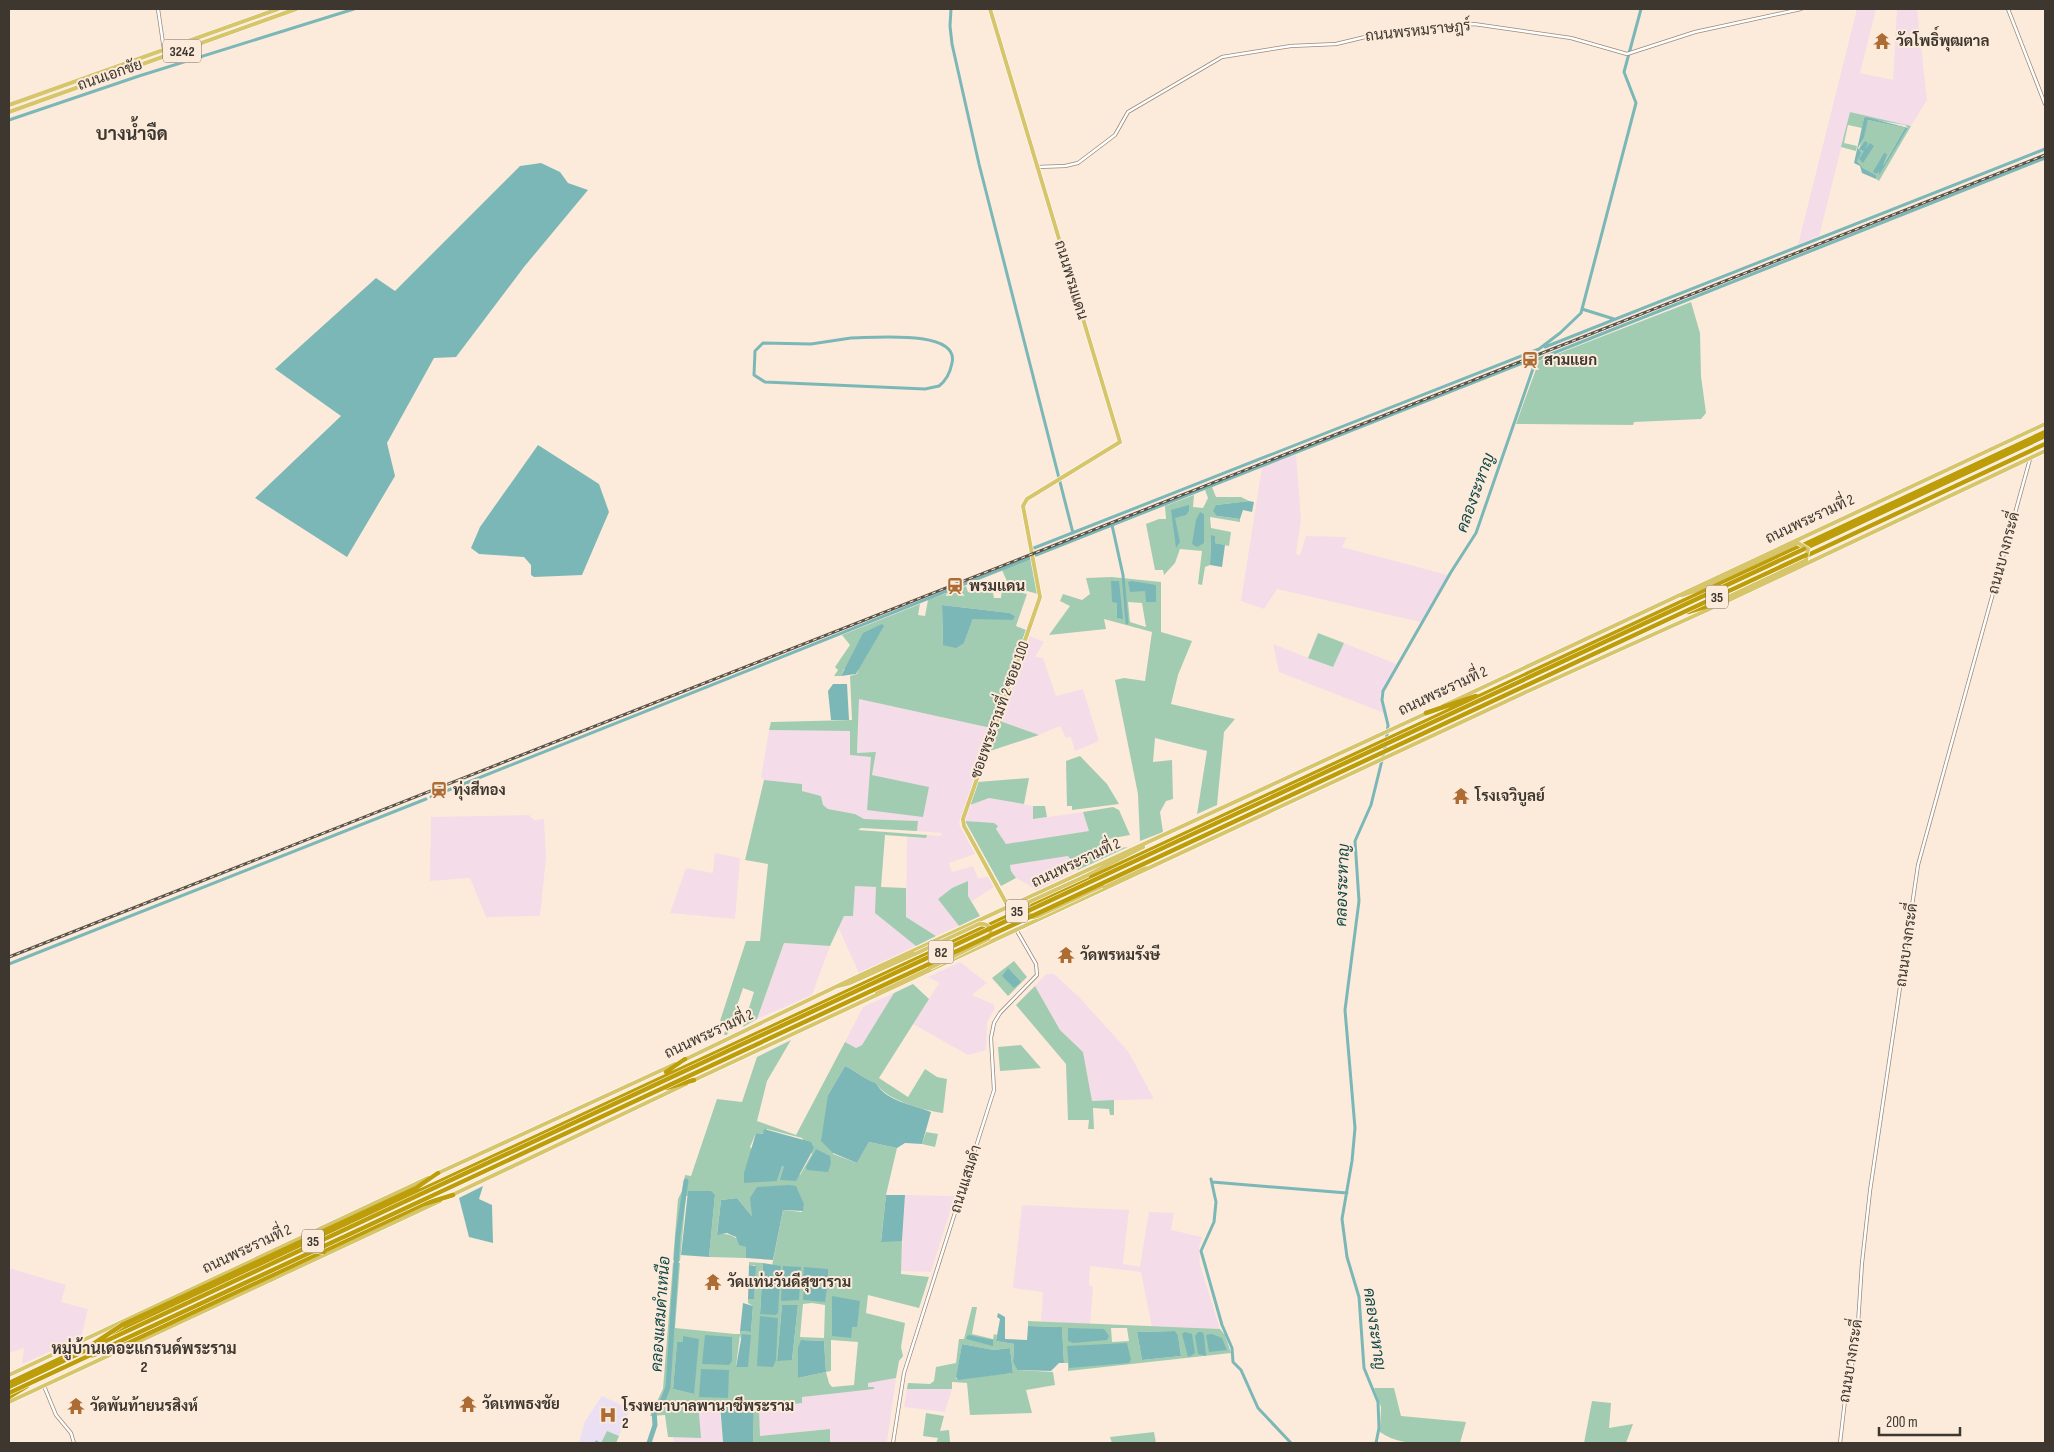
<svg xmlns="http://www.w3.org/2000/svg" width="2054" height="1452" viewBox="0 0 2054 1452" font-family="'Sofia Sans Condensed',Sarabun,sans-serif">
  <rect width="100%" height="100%" fill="#fcebda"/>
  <path fill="#f4dde9" d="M1857,9H1876L1860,73L1893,80L1897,9H1917L1927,100L1911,126L1850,112L1819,236L1798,245Z
    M1296,455L1301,519L1296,554L1300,555L1306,536L1347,537L1342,547L1448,575L1420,622L1277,589L1264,609L1241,601L1262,467Z
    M1030,636L1044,642L1035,657L1043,658L1056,696L1083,689L1099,741L1075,751L1071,737L1066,738L1060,726L1039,735L1000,721Z
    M1344,643L1396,664L1380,695L1384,713L1279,672L1273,644L1332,667Z
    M859,699L991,728L959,824L975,854L949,863L952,872L973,866L978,878L988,877L994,887L972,901L968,896L967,881L939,899L959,926L936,936L906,917L907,837L926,838L927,835L941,836V833L917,831L918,821L864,819L855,814L828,809L823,805L821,796L802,791L801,784L764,780L761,777L769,730L850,731V755L871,757V779L929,787L872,775L876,753L857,754Z
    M989,798L1033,806L1034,819L1083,812L1090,831L1006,844L996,829L965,821L970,805Z
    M529,815L534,820L544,819L546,858L540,916L486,917L470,878L430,881L431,817Z
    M715,853L740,858L735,919L670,913L686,868L713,873Z
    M1068,856L1078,870L1037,890L1016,878L1011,871L1010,865Z
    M855,886L877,887L916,946L859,973L838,927L844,916H853Z
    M784,943L830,946L812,995L757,1019Z
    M960,962L987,983L972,995L993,1004L995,1008L987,1022L986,1050L968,1055L913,1024L939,983L928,977Z
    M1046,974H1054L1080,998L1128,1051L1154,1099L1092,1101L1083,1052L1060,1030L1035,986Z
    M894,993L862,1045L856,1048L845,1042L863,1007Z
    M905,1195L955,1196L931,1272L901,1271Z
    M1022,1205L1129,1210L1123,1264L1140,1267L1149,1212L1174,1213L1171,1230L1202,1237L1199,1248L1200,1265L1220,1329L1152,1328L1141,1272L1090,1266L1089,1285L1093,1287L1090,1325L1041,1321L1043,1292L1013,1288Z
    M9,1268L66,1285L61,1302L88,1309L81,1338L22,1364L24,1348L9,1353Z
    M896,1378L887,1442L830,1443V1429L759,1436V1408L802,1403L801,1397L868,1387L867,1383Z
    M907,1389H952L945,1412L904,1407Z
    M698,1401L720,1403L722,1443H674L673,1437L700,1438Z"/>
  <path fill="#ebdff3" d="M602,1396L630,1409L616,1443H579L585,1421Z"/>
  <path fill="#a2ccb1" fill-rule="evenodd" d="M1850,112L1911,126L1879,181L1876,179V175L1863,168L1857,161C1859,146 1864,134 1868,120L1905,128L1878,174L1908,128L1905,125L1864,118L1862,128L1848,125L1844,143L1857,146L1856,151L1841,147Z
    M1691,302L1700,333L1701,376L1706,413L1701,419L1634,422L1633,425L1516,424L1539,361Z
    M1212,487L1216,497H1241L1249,501L1216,505L1217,516L1240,519V522L1210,517L1211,528L1231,532L1229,546L1215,543L1211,536L1210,565L1205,567L1202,585L1198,584L1202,551L1180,549L1175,563L1164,575L1163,570H1155L1146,524L1159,519H1166L1165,506L1194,495L1193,507L1203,508L1208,498L1205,490Z
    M1031,558L1038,594L1009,586L1002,570Z
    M1112,577L1161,582V632L1192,641L1178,675L1171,704L1235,719L1224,732L1217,805L1197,814L1207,751L1155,738L1153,762L1172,760L1173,799L1166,801L1160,812L1163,832L1140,841L1138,794L1115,680L1124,678L1145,681L1152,632L1104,619L1106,629L1049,635L1070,606L1060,601L1063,594L1082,600L1090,594L1086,578ZM1128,602L1142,603L1146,627L1130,622Z
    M981,585V592L993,593L994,598H1001L1002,589L1027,594L1016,626L1026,630L991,728L859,699L857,753L876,752L872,775L929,787L923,817L867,810L871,757L850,755V731L769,730L771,722L852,720L850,676L857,674L859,668L844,669L841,676H834L838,670L835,667L850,645L842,635L920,604L918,615L925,616L928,600L966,586L968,592H974L973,586ZM942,605L1010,613L1015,616L992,619H973L964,643L943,645Z
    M1318,633L1344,643L1333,667L1308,658Z
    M1000,721L1039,735L990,751Z
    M1080,756L1107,784L1119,804L1072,810V806H1067L1066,761Z
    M1029,778L1024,804L989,798L970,805L978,782Z
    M764,780L802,784V791L821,796L823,805L828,809L855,814L864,819L918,821L917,831L861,828L858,830L927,835L926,838L885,835L881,887L906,888V917L936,936L916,946L875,913L876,887L855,886L853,916H844L830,946L784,943L757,1019L743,1027L754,992L743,988L727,1035H724L727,1023L720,1021L746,941H760L768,864L745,860Z
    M1033,806H1045L1047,817L1033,819Z
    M1113,807L1119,810L1130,835L1102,840L1103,845L1098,846L1099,851L1128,847L1078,870L1068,856L1010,865L1011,871L1016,878L1001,886L965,821L994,823L998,826L996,829L1006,844L1089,831L1083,812Z
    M968,881V896L980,916L959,926L938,899L952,888Z
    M1014,961L1027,977L1008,996L992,978Z
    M913,984L929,999L879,1078L908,1097L925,1069L937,1077L947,1079L943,1113C925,1111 884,1099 876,1083C865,1080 856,1071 845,1066L828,1095L833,1154L857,1163L869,1142L897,1148L886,1195L881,1241H902L901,1274L929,1277L919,1308L868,1295L866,1313L905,1323L901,1347L903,1356L899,1361L896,1378L868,1383V1387H874V1389L802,1397V1403L759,1409L760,1436L830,1429V1443H753L754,1407L698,1401L701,1438L668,1437L665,1415L650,1416L663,1389L673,1263H680L675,1328L735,1334H740V1331L751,1332L753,1306L748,1303V1299H754L755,1265H749V1262L763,1263L760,1313L776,1314L781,1266H772L783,1210L802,1212L804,1204L753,1217L737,1198L721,1200L717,1234C731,1233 736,1237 746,1247V1258L709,1257L715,1195L686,1196L680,1261L673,1260L678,1199L682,1191L685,1175L691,1176L717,1099L742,1102L757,1057L791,1040L767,1081L757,1121L796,1135L845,1042L856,1048L862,1045L894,993ZM767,1129L802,1138L812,1154L800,1175L782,1166L777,1181L750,1147L756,1133L763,1134ZM812,1303L825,1305L824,1338L800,1337L803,1304ZM782,1305H798L792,1360H777ZM740,1335L748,1367L736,1366ZM683,1336L694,1394L673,1389L677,1342L683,1343ZM802,1340L824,1341L826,1372L798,1378ZM831,1340L858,1342L854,1385L832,1387L829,1383L826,1372L831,1371Z
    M1035,986L1060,1030L1083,1052L1092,1101L1114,1100V1115H1110L1109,1109L1093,1108L1094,1129H1088L1089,1120H1068L1066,1064L1016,1005Z
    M1021,1045L1041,1068L1000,1071L998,1047Z
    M926,1132L938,1134L935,1147L922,1144Z
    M972,1307H977L972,1334L993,1339L994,1334L997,1335L996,1341L1014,1344L1013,1362L1017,1370L1053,1372L1055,1385L1026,1390L1032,1413L970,1415L967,1383L952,1382V1389H907L908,1383L930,1384L934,1381L936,1367L956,1363L959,1339H964ZM962,1344L994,1350L1010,1348L1013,1373L956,1379Z
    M1028,1321L1220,1329L1225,1335L1231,1353L1068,1371V1363H1064L1062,1327L1028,1326ZM1111,1328H1127L1129,1341L1112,1342ZM1175,1331L1178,1335L1181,1356L1142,1360L1137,1332Z
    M1374,1388H1394L1401,1416L1466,1422L1460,1443C1434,1443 1402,1448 1380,1432L1381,1407Z
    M1592,1401L1611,1403L1609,1428L1633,1424L1626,1443H1584Z
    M926,1413L944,1416L940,1431L949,1430L950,1442L1006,1443H936L938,1438L923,1436Z
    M607,1431L619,1436L616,1443H594L596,1440L601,1443Z
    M1154,1432L1156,1443H1112L1110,1437Z"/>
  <path fill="#7cb7b7" d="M1866,117L1908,128L1879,175V171L1877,174L1873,172L1884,153L1887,154L1883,166L1905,128L1868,120L1864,137L1858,148L1861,153L1857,161L1863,168L1876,175V179L1862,173L1860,166L1854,163L1864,118Z
    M1865,141L1868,143L1865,149L1870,143L1874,146L1863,163L1859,159L1864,151L1859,149Z
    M541,163L560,172L568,183L588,190L524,267L456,357L434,358L387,443L395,476L347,557L255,498L341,416L275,369L376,278L395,291L520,166Z
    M538,445L599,484L609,512L582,575L534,577L531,575V565L524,557L479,554L471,548L480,527Z
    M1249,501L1254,502L1252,512L1243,510L1240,519L1217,516L1213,511L1216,505Z
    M1189,505V511L1186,515L1175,518L1180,542L1176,548L1171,510Z
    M1200,512L1204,514V543L1197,547L1192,544L1196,520Z
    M1211,535L1215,536V543L1225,545L1222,567L1210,565Z
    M1111,581H1119L1123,619L1117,618V603L1112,602Z
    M1132,581L1156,585V602H1146L1145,591L1130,592L1128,582Z
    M942,605L1010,613L1015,616L1013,620L973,619L964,643L956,648L943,645Z
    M882,624L884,626L856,674L841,676L863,633Z
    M833,684H847L849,720H831L828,691Z
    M1008,968L1021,982L1014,988L1002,976Z
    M845,1066C856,1071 865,1080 876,1083C885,1101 914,1105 931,1112L922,1144L905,1143L897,1148L869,1142L857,1163L833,1153L821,1141L828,1095Z
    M764,1129L811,1142L814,1148L796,1181L780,1180L784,1167L782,1166L777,1181L744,1183V1173L756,1133L763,1134Z
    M816,1149L830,1156L831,1163L828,1172L807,1170L806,1167Z
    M789,1185L796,1186L804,1204L803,1211L783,1210L773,1260L746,1258V1247L739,1245L736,1237L727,1233L717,1235L721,1200L737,1198L752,1216L750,1198L757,1187Z
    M483,1186L479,1199L492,1205L493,1243L469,1237L459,1198Z
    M688,1191H711L715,1195L709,1257L681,1255Z
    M886,1195H905L902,1241L881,1242Z
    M763,1263L781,1266L778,1313L776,1315L760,1314Z
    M749,1265L756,1266L754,1299H748Z
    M783,1266L801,1267L799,1300L781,1301Z
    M804,1267L828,1269V1281L803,1278Z
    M804,1285L827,1288L825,1302L803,1300Z
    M832,1296L860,1301L857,1327H852L851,1338L832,1336Z
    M743,1303L753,1306L751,1332L740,1331Z
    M782,1305H798L792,1360L777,1361Z
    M998,1313L1005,1317V1339L1027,1340L1028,1326L1062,1327L1064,1363H1059L1051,1371L1017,1370L1013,1362L1014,1344L996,1341L1000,1319L997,1317Z
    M760,1316L778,1318L776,1360L773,1367L757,1366Z
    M1068,1328L1104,1329L1109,1336L1107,1340L1073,1343L1068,1341Z
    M1175,1331L1178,1335L1181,1356L1142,1360L1137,1332Z
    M1185,1332L1192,1334L1195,1353L1191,1356L1188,1357L1182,1334Z
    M1198,1332H1202L1204,1335L1206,1356L1198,1354L1195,1336Z
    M742,1334L751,1335L748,1367H736Z
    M1212,1334L1222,1338L1227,1350L1209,1352L1206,1335Z
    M705,1335L732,1337V1361L729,1365L702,1364Z
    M969,1335L993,1340V1346L966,1339L967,1336Z
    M683,1336L699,1339L694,1394L673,1389L677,1342H683Z
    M801,1340L824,1341L826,1372L798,1378V1348Z
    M1127,1343L1131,1360L1129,1363L1069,1368L1067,1346Z
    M962,1344L994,1350L1010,1348L1013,1373L958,1380L956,1377Z
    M701,1369L729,1370L728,1398L699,1397Z
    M720,1403L754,1407L753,1443H723Z"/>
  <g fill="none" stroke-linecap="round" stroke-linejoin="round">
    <path stroke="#7cb7b7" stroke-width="3" d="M951,9L950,26L952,44L979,164L1073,533
      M9,120L139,76L354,9
      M1582,309L1614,319
      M851,338C872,338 960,329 952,363C950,373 947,380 939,386L925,389L765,382L754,375L755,351L763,343L811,344Z
      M1545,347L2045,149
      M1112,525L1123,575L1127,623
      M1034,548L1539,349L1560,333L1581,313L1636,103L1624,72L1641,9
      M1036,555L1520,364L1536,360L2045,158
      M431,797L1032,557
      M9,964L426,799
      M1211,1179L1216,1202L1214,1222L1201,1251L1222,1325L1232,1348L1233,1362L1241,1370L1258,1408L1291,1443
      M1212,1182L1347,1193
      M1376,1443L1379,1428L1378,1402L1364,1368L1359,1297L1347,1257L1342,1219L1352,1161L1355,1128L1345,1010L1359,901L1355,841L1371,805L1386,744L1388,725L1382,700L1383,691L1451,572L1476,533L1536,360"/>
    <path stroke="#7cb7b7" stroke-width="5" d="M649,1443L655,1425L654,1411L663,1400L668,1387L678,1235L686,1181"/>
    <g stroke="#998a7b" stroke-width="4">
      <path id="minor" d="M158,9L164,50
        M2008,9L2045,104
        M1037,167L1065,166L1078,163L1115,135L1128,112L1222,57L1291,46L1336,44L1386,32L1474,24L1571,38L1627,54L1695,32L1801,9
        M44,1386L56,1415L71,1433L74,1443
        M893,1443L904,1373L994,1090L991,1038L994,1023L1000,1013L1037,975L1036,964L1017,931
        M1840,1443L1845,1400L1857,1339L1862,1263L1870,1191L1918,865L2030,459"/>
    </g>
    <g stroke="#fff" stroke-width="5">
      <path id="major" d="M990,9L1120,442L1027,499L1023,506L1040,597L963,819L964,826L1009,908
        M9,105L278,9
        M9,112L296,9
        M1682,595L1703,588L1798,543
        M1709,606L1806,560
        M1443,706L2045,424
        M1088,875L1143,847
        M1102,886L1145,868
        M838,986L850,983L915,954
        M877,992L930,968
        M684,1060L852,979L1427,713
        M692,1081L1526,692L1725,602L2045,451
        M436,1174L675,1064
        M450,1196L686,1084
        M9,1375L428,1178
        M9,1402L440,1201"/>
    </g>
    <g stroke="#fff" stroke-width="5.5">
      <path id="highway" d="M1804,549L2045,436
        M1804,557L2045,444
        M1688,612L1711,605
        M1426,713L1476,696
        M666,1072L685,1059
        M666,1088L694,1080
        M122,1325L416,1188L438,1173
        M107,1337L2045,432
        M91,1356L130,1342L424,1204L453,1195
        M9,1383L89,1345
        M9,1387L78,1354
        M9,1397L27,1386"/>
    </g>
    <use href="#minor" stroke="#fff" stroke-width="2.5"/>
    <use href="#major" stroke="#d7c56c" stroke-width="4"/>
    <use href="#highway" stroke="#bd9e0a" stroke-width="4.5"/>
    <g stroke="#5b544b" stroke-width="3">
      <path id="rail" d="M9,957L2045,155"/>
    </g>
    <use href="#rail" stroke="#fcebda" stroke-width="1" stroke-dasharray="4" stroke-linecap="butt"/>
    <g stroke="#fff" stroke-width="5" stroke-linecap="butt">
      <path id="major-bridge" d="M1798,543L1808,549L1806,560
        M1088,875L1029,902L1026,906L1027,913L1033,917L1038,916L1102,886
        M915,954L979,924C986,923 990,926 991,933L988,939L930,968"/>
    </g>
    <g stroke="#fff" stroke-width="5.5" stroke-linecap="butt">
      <path id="highway-bridge" d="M315,1235L313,1246L317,1251L324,1252
        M87,1348L122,1325
        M78,1354L1804,549
        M9,1393L1806,555"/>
    </g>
    <use href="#major-bridge" stroke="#d7c56c" stroke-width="4"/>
    <use href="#highway-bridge" stroke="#bd9e0a" stroke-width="4.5"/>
  </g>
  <defs>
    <g id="temple-bare" transform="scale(1.35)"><path d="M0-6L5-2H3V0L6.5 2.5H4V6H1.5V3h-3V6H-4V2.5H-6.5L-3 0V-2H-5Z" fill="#ac6c34" stroke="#fcebda" stroke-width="2.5" paint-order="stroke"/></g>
    <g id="station-bare" transform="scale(1.35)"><path d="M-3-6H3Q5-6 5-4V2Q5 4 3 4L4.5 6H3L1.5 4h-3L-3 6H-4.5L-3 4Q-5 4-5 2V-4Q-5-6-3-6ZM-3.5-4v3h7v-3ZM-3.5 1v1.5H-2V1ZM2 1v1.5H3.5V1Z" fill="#ac6c34" stroke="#fcebda" stroke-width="2.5" paint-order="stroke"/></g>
    <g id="hospital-bare" transform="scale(1.35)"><path d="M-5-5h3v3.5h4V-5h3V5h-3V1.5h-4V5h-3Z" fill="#ac6c34" stroke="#fcebda" stroke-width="2.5" paint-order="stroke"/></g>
  </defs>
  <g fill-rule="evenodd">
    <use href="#temple-bare" x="1882" y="41"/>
    <use href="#station-bare" x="1530" y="360"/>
    <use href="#station-bare" x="955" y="586"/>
    <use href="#station-bare" x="439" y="790"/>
    <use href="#temple-bare" x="1461" y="796"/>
    <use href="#temple-bare" x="1066" y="955"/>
    <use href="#temple-bare" x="713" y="1282"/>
    <use href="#temple-bare" x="468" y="1404"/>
    <use href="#temple-bare" x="76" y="1406"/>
    <use href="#hospital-bare" x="608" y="1415"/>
  </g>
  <g text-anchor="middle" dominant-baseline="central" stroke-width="4" stroke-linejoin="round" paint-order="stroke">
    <g fill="#fcebda" stroke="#766d63" stroke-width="1">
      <rect x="163" y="39.5" width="38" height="23" rx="4"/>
      <rect x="1706" y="585.5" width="22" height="23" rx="4"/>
      <rect x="1006" y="899.5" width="22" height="23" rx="4"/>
      <rect x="928.5" y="940.5" width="25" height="23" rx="4"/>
      <rect x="302" y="1229.5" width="22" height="23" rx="4"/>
    </g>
    <g font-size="14" font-weight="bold" fill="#3d3730">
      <text x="182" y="51">3242</text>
      <text x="1717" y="597">35</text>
      <text x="1017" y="911">35</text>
      <text x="941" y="952">82</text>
      <text x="313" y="1241">35</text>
    </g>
    <g font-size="15" fill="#3d3730" stroke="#fcebda">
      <text transform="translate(1418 31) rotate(-6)">ถนนพรหมราษฎร์</text>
      <text transform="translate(110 75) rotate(-19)">ถนนเอกชัย</text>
      <text transform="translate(1071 280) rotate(73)">ถนนพรมแดน</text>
      <text transform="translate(1810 519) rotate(-25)">ถนนพระรามที่ 2</text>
      <text transform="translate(2004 553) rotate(-75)">ถนนบางกระดี่</text>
      <text transform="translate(1443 691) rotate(-25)">ถนนพระรามที่ 2</text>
      <text transform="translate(1000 710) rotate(-70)">ซอยพระรามที่ 2 ซอย 100</text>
      <text transform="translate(1076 863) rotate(-25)">ถนนพระรามที่ 2</text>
      <text transform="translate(1907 945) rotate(-82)">ถนนบางกระดี่</text>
      <text transform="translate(709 1034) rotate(-25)">ถนนพระรามที่ 2</text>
      <text transform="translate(966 1179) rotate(-72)">ถนนแสมดำ</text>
      <text transform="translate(247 1249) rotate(-25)">ถนนพระรามที่ 2</text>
      <text transform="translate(1851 1361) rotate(-81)">ถนนบางกระดี่</text>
    </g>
    <g font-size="15" font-weight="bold" fill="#3d3730" stroke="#fcebda" text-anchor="start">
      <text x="1896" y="41">วัดโพธิ์พุฒตาล</text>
      <text x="1544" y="360">สามแยก</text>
      <text x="969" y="586">พรมแดน</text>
      <text x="453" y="790">ทุ่งสีทอง</text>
      <text x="1475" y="796">โรงเจวิบูลย์</text>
      <text x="1080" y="955">วัดพรหมรังษี</text>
      <text x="727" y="1282">วัดแท่นวันดีสุขาราม</text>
      <text x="482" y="1404">วัดเทพธงชัย</text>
      <text x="90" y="1406">วัดพันท้ายนรสิงห์</text>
      <text x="622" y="1406">โรงพยาบาลพานาซีพระราม<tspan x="622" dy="17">2</tspan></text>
    </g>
    <g font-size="16" font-style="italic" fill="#114848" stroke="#fcebda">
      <text transform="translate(1476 493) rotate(-70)">คลองระหาญ</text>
      <text transform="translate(1343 885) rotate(-88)">คลองระหาญ</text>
      <text transform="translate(661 1314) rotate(-86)">คลองแสมดำเหนือ</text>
      <text transform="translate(1374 1329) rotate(82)">คลองระหาญ</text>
    </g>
    <g font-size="16" font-weight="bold" fill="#3d3730" stroke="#fcebda">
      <text x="144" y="1349">หมู่บ้านเดอะแกรนด์พระราม<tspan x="144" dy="18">2</tspan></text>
    </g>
    <g font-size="18" font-weight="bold" fill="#3d3730" stroke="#fcebda">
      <text x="132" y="134">บางน้ำจืด</text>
    </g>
  </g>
  <rect width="2054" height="1452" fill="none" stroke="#3d3730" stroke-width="20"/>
  <path d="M1879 1427v8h81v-8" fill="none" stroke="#3d3730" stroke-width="2.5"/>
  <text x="1886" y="1427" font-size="15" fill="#3d3730" stroke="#fcebda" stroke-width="4" paint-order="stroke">200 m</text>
</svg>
